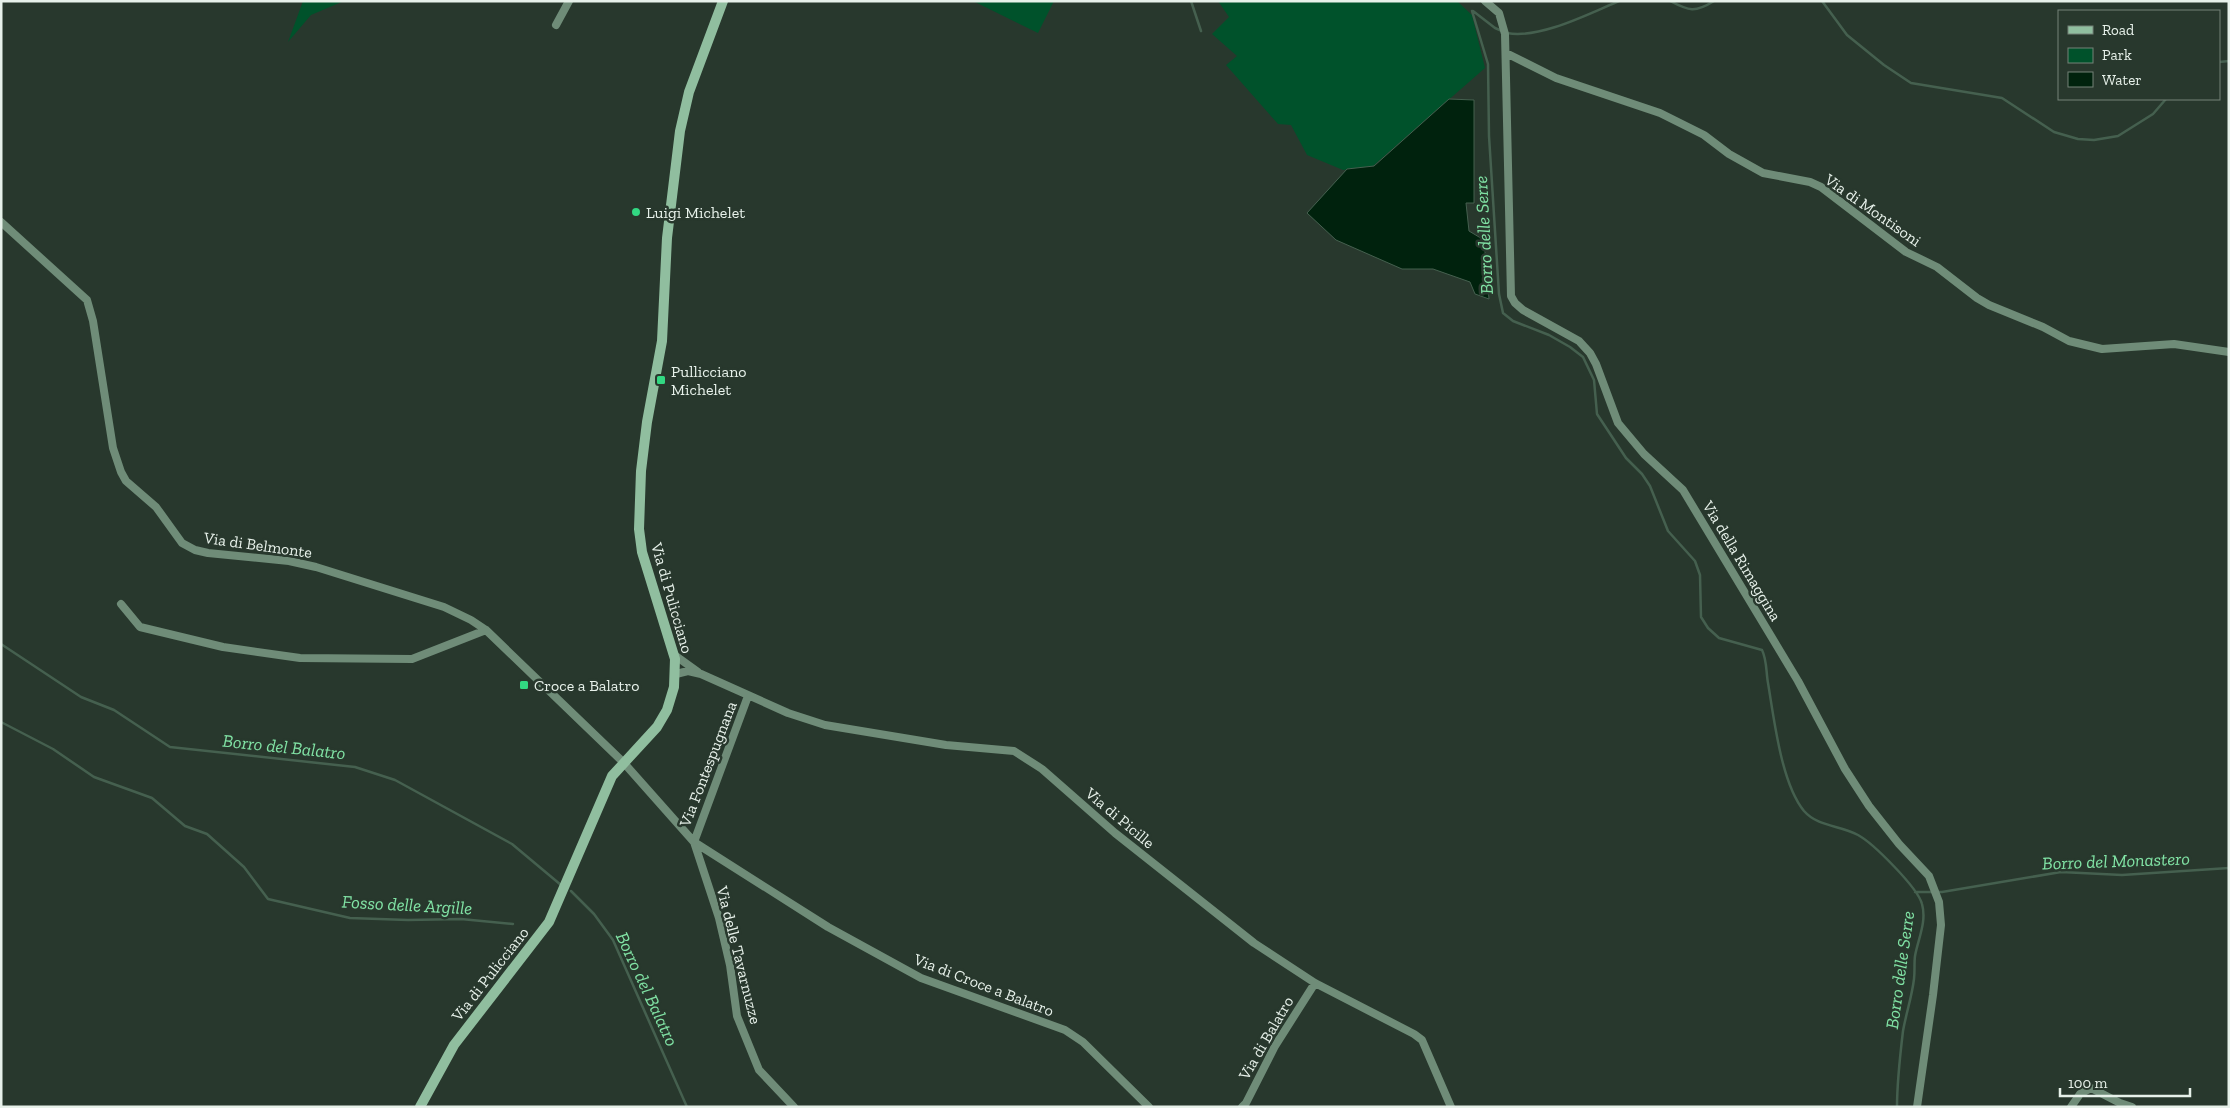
<svg xmlns="http://www.w3.org/2000/svg" width="2230" height="1108" viewBox="0 0 2230 1108" font-family="'Zilla Slab',serif">
  <rect width="100%" height="100%" fill="#28382d"/>
  <path fill="#00522b" d="M303,1H344L311,15L288,42Z
    M973,1H1054L1038,33Z
    M1218,1H1457L1472,15L1485,68L1373,166L1343,170L1307,155L1291,125L1278,124L1226,65L1237,56L1212,34L1229,17Z"/>
  <path fill="#00220d" stroke="#45604f" d="M1449,99L1474,100V203H1466L1469,231L1484,240L1489,299L1475,294L1470,282L1433,269H1402L1336,240L1307,213L1347,169L1374,166Z"/>
  <g fill="none" stroke-linecap="round" stroke-linejoin="round">
    <path stroke="#45604f" stroke-width="2.5" d="M1191,1L1201,31
      M1670,1C1689,11 1695,13 1714,1
      M1822,1L1847,35L1884,65L1911,83L2002,98L2054,132L2078,139L2094,140L2118,136L2153,114L2166,99
      M1472,11L1488,64L1489,136L1499,294L1503,313L1513,321L1549,335L1570,347L1583,357L1594,380L1597,414L1626,458L1642,474L1650,486L1668,531L1695,561L1700,575L1701,617L1708,628L1719,638L1762,650C1767,660 1766,672 1768,683C1774,718 1781,783 1804,811C1818,827 1840,825 1858,835C1873,843 1918,888 1922,904C1927,922 1918,939 1915,956C1914,964 1915,971 1914,979C1912,996 1906,1014 1903,1031C1900,1056 1897,1082 1897,1107
      M1473,11L1495,28L1502,31
      M1507,33C1540,39 1588,14 1619,1
      M2219,62L2229,61
      M1,644L81,697L114,710L170,747L355,767L395,780L512,844L561,885
      M1,722L53,749L94,777L152,798L185,826L207,834L244,867L268,899L350,918L408,920L461,919L513,924
      M571,891L594,914L613,940L687,1107
      M1915,892H1942L2061,872L2122,875L2229,868"/>
    <path stroke="#6f8c78" stroke-width="8" d="M1485,1L1499,13L1505,34L1511,296L1515,303L1523,310L1579,341L1590,353L1596,364L1618,423L1644,454L1683,490L1798,681L1845,769L1869,806L1899,844L1929,876L1939,902L1941,925L1933,995L1917,1107
      M556,25L569,1
      M1506,53L1556,78L1660,113L1704,135L1729,154L1763,173L1810,182L1821,187L1906,252L1937,267L1977,298L1989,305L2043,327L2069,341L2102,349L2174,344L2229,352
      M1,222L87,300L93,321L113,448L121,472L126,481L156,507L182,543L195,550L208,553L289,561L316,567L444,607L471,620L486,630L624,763L694,842L719,918L730,965L737,1016L759,1070L794,1107
      M121,604L140,627L223,647L300,658L412,659L486,630
      M673,654L698,672
      M676,674L688,671L701,674L788,713L825,725L946,745L1014,751L1042,769L1115,833L1254,943L1315,983L1414,1034L1422,1040L1451,1107
      M694,842L828,927L921,978L1065,1030L1083,1042L1149,1107
      M694,842L748,696
      M1242,1107L1246,1103L1275,1046L1315,983
      M2071,1107L2080,1094L2091,1088L2120,1103L2132,1107"/>
    <path stroke="#90be9f" stroke-width="10" d="M420,1107L454,1045L549,922L612,776L657,727L667,710L674,687L675,659L642,552L639,529L641,471L647,422L662,341L667,238L680,131L689,92L723,1"/>
  </g>
  <g fill="#32d882" stroke="#28382d" stroke-width="2">
    <circle cx="636" cy="212" r="5"/>
    <rect x="656" y="375" width="10" height="10" rx="2.5"/>
    <rect x="519" y="680" width="10" height="10" rx="2.5"/>
  </g>
  <g text-anchor="middle" dominant-baseline="central" stroke-width="5" stroke-linejoin="round" paint-order="stroke">
    <g font-size="16" fill="#e7f1ea" stroke="#28382d">
      <text transform="translate(1873 210) rotate(35)">Via di Montisoni</text>
      <text transform="translate(258 545) rotate(8)">Via di Belmonte</text>
      <text transform="translate(1742 561) rotate(59)">Via della Rimaggina</text>
      <text transform="translate(672 598) rotate(74)">Via di Pulicciano</text>
      <text transform="translate(708 764) rotate(-69)">Via Fontespugnana</text>
      <text transform="translate(1120 818) rotate(40)">Via di Picille</text>
      <text transform="translate(739 955) rotate(76)">Via delle Tavarnuzze</text>
      <text transform="translate(490 974) rotate(-52)">Via di Pulicciano</text>
      <text transform="translate(984 985) rotate(21)">Via di Croce a Balatro</text>
      <text transform="translate(1266 1038) rotate(-60)">Via di Balatro</text>
    </g>
    <g font-size="16" fill="#e7f1ea" stroke="#28382d" text-anchor="start">
      <text x="646" y="212">Luigi Michelet</text>
      <text x="671" y="371">Pullicciano<tspan x="671" dy="18">Michelet</tspan></text>
      <text x="534" y="685">Croce a Balatro</text>
    </g>
    <g font-size="18" font-style="italic" fill="#81e3a5" stroke="#28382d">
      <text transform="translate(1484 235) rotate(-93)">Borro delle Serre</text>
      <text transform="translate(284 747) rotate(6)">Borro del Balatro</text>
      <text transform="translate(2116 861) rotate(-2)">Borro del Monastero</text>
      <text transform="translate(407 905) rotate(3)">Fosso delle Argille</text>
      <text transform="translate(1900 970) rotate(-82)">Borro delle Serre</text>
      <text transform="translate(647 989) rotate(65)">Borro del Balatro</text>
    </g>
  </g>
  <rect width="2230" height="1108" fill="none" stroke="#e7f1ea" stroke-width="5"/>
  <rect x="2058" y="10" width="162" height="90" fill="#28382d" stroke="#748279"/>
  <rect x="2068" y="26" width="25" height="8" fill="#90be9f" stroke="#748279"/>
  <text x="2102" y="35" font-size="15" fill="#e7f1ea">Road</text>
  <rect x="2068" y="48" width="25" height="15" fill="#00522b" stroke="#748279"/>
  <text x="2102" y="60" font-size="15" fill="#e7f1ea">Park</text>
  <rect x="2068" y="72" width="25" height="15" fill="#00220d" stroke="#748279"/>
  <text x="2102" y="85" font-size="15" fill="#e7f1ea">Water</text>
  <path d="M2060 1088v8h130v-8" fill="none" stroke="#e7f1ea" stroke-width="2.5"/>
  <text x="2068" y="1088" font-size="15" fill="#e7f1ea" stroke="#28382d" stroke-width="4" paint-order="stroke">100 m</text>
</svg>
